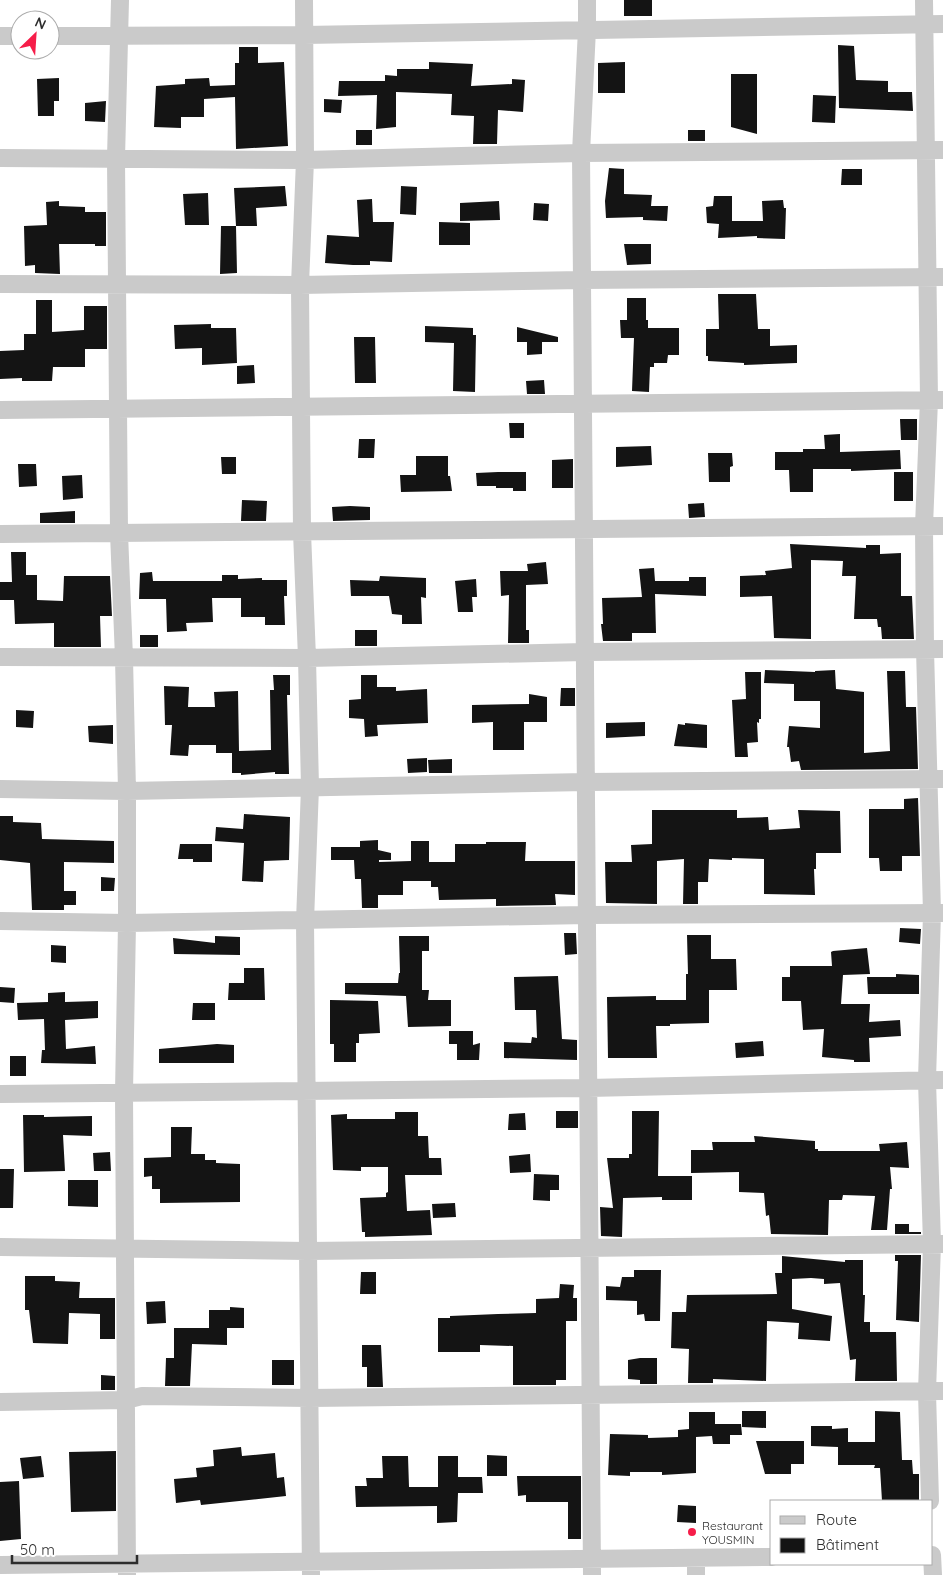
<svg xmlns="http://www.w3.org/2000/svg" width="943" height="1575" viewBox="0 0 943 1575" font-family="Quicksand,sans-serif">
  <rect width="100%" height="100%" fill="#fff"/>
  <path fill="#141414" d="M624,0H652V16H624Z
    M838,45L854,46L856,80L888,81V92H912L913,111L839,108Z
    M239,47H258V63L284,62L288,146L236,149L235,97L204,99V117H181V128L154,127L156,86L185,84V79L209,78L210,86L235,85V63H239Z
    M429,62L473,64L471,86L512,84V79L525,80L523,112L498,110L497,144H473L474,116L451,115L452,94L396,92V127L376,129L377,95L338,96L339,81H385V75L397,76V69H429Z
    M625,62V93H598V63Z
    M731,74H757V134L731,127Z
    M59,78V101H54V116H38L37,79Z
    M813,95L836,96L835,123L812,122Z
    M324,99L342,100L341,113L324,112Z
    M106,101L105,122L85,121V103Z
    M356,130H372V145H356Z
    M688,130H705V141H688Z
    M609,168L624,169V194L652,195L651,206H668L667,221L643,220V217L606,218L605,201Z
    M842,169H862V185H841Z
    M285,186L287,206L256,208L257,226H236L234,188Z
    M401,186L417,187L416,215L400,214Z
    M208,193L209,225H185L183,194Z
    M714,196H732V221H763L762,201L783,200L784,208H786L785,239L757,238V236L718,238L719,224L707,223L706,207L713,206Z
    M372,199L373,222H394L392,262L370,261V265H353L325,263L327,235L359,237L357,200Z
    M59,201V206L85,207V212H106V246H95V244H59L60,274L35,273V265L25,266L24,226L47,225L46,202Z
    M499,201L500,220L460,221V203Z
    M534,203L549,204L548,221L533,220Z
    M439,222L470,223V245H439Z
    M221,226H236L237,273L220,274Z
    M624,244H651V264L627,265Z
    M718,294H756L758,329H770V346L797,345V363L744,365V363L708,361V356H706V329H719Z
    M627,298H646V320H648V328H679V355H668L667,363H654V367H650L649,392L632,391L634,338H621L620,320H627Z
    M36,300H52V332L84,330V306H107V349H85V367H53L52,381H22V378L0,379V351L24,350V334H36Z
    M211,324V328H236L237,363L202,365V348L175,349L174,325Z
    M425,326L473,328V335H476L475,392L453,391L454,343L425,342Z
    M517,327L558,337V342H542V354L527,355V342H517Z
    M354,337H375L376,383H355Z
    M254,365L255,383L237,384V366Z
    M544,380L545,394H527L526,381Z
    M900,419H917V440H901Z
    M509,423H524V438H510Z
    M840,434V452L900,450L901,469L851,471V469H813V492H790L789,470H775V452H803V449H825L824,435Z
    M359,439H375L374,458H358Z
    M651,446L652,465L616,467V447Z
    M708,453H732L733,466L730,467V482H709Z
    M416,456H448V476H450L452,491L401,492L400,475H416Z
    M221,457H236V474H222Z
    M573,459V488H552V460Z
    M18,464H36L37,486L19,487Z
    M498,472H526V491H513V488H496V486H477L476,473Z
    M894,472H913V501H894Z
    M82,475L83,498L63,500L62,476Z
    M242,500L267,501L266,521H241Z
    M704,503L705,517L689,518L688,504Z
    M350,506L370,507V520L333,521L332,507Z
    M75,511V523H40V513Z
    M790,544L866,548V545H880V554L901,553V596H912L914,639H882L881,627H878L877,619H854L856,576H842L843,561L811,560V639L774,638L772,596L740,597V576L766,575L765,571L792,568Z
    M11,552H26V575H37V600L63,601L64,576H110L112,616H100L101,647H54V623L15,624L14,600H0V582H12Z
    M546,562L548,584L526,585V630H529V643H508L509,595L501,596L500,571H528L527,564Z
    M654,568L655,581H689V577H706V596L655,594L656,633H632V641H603L601,624H603L602,598L642,597L639,569Z
    M152,572L153,581H222V575H238V579L262,578V580H287V596H284L285,625H265V617H241V598H212L213,622L186,623L187,631L167,632L166,599H139L140,573Z
    M380,576L426,578V598L421,597L422,624H402V615L392,614L389,596H351L350,580L379,581Z
    M476,579L477,597H472L473,612H458L455,581Z
    M355,630H377V646H355Z
    M140,635H158V647H140Z
    M765,670L815,672V671L835,670L836,689L864,692V753L890,751L887,671H905L906,707H916L918,769L801,770L799,761L791,762L789,747H787L789,726L820,728V701H794V684L764,683Z
    M745,672H761V719H759V723L757,722L758,742L747,743L748,757H735L732,700L746,699Z
    M273,675H290V695H287L289,774H275V772L241,775V773H232V753H216V745H189L188,756L170,755L172,725H165L164,686L189,687L188,707H215L214,692L238,691L239,751L271,750L270,690H274Z
    M361,675H377V687H396V691L427,689L428,723L377,725L378,736L365,737L364,719L349,718V700L361,699Z
    M561,688H575V706H560Z
    M529,694L547,697V722H524V750H493V722L472,723V705L529,704Z
    M16,710L34,711L33,728L16,727Z
    M645,722V736L606,738V723Z
    M685,723L707,725V748L674,746L678,724L685,725Z
    M113,725V744L89,742L88,726Z
    M427,758V772L408,773L407,759Z
    M452,759V773H429L428,760Z
    M918,798L920,856H902V871H880L879,858H869V809H904V799Z
    M652,810H737V818L768,817L769,830L800,828L798,810L840,811L841,853H816V869H814L815,895L764,894V859L732,858V860L709,859L708,882H698V904H683L684,859L657,861V904L606,903L605,862H632L631,845L652,844Z
    M244,814L290,817L289,860L264,861L263,882L242,881L244,843L215,841L216,827L243,829Z
    M0,816H13V822L41,823L42,839L114,841V863L64,862V891H76V905H64V910H32L30,863L0,860Z
    M378,840V850L391,853V860H379V862L411,861V841H429V862H455V844H486V842H526L525,861H575V895L555,894L556,905L496,906V899L439,900L438,887H431V881H403V895H378V908H362L361,879H355L354,860H331V847H360V841Z
    M180,844H212V862H193V859H178Z
    M101,877L115,878L114,891H101Z
    M900,928L921,929L920,944L899,942Z
    M564,933H576L577,954L565,955Z
    M687,935H711V959H736L737,990H709V1023L670,1024V1026H656L657,1058H608L607,997L656,996V1000H686V974H688Z
    M215,936L240,937V955L174,954L173,938L215,943Z
    M399,936H429V951H422V990H429L428,1000H451V1026L408,1027L406,996L345,994V983H398L399,973H400Z
    M51,945L66,946V963L51,962Z
    M867,948L870,974L843,975L841,1004H870L869,1022L900,1020L901,1036L869,1038L870,1062H854V1060L822,1057L824,1029L803,1030L801,1001H782V977H790V966H832L831,952L833,951Z
    M244,968H264L265,1000H228L229,983H244Z
    M896,974L919,975V994H868L867,977H896Z
    M558,976L562,1039L577,1040V1060L504,1058V1042L531,1043L532,1037L537,1038L536,1010H515L514,977Z
    M0,987L15,988L14,1003L0,1002Z
    M65,992V1002L98,1001V1018L65,1020L66,1049L95,1046L96,1064L41,1063L42,1050H45L44,1019L18,1020L17,1003L48,1002V993Z
    M330,1000L378,1001L380,1033L359,1034V1043H356V1062H334V1044H330Z
    M193,1003H215V1020H192Z
    M449,1031H473V1045L480,1043L479,1060H457V1044H449Z
    M763,1041L764,1056L736,1058L735,1043Z
    M217,1044L234,1045V1063H159V1049Z
    M10,1056H26V1076H10Z
    M556,1111H578V1128H556Z
    M632,1111H659L658,1176H692V1200H662V1197L623,1198L622,1237L601,1236L600,1207L613,1208L607,1158H629V1154H632Z
    M395,1112H418V1136H428L429,1158H441L442,1175H405L407,1211L430,1210L432,1235L365,1237V1232H362L360,1198L386,1197V1193L388,1192V1167H361V1171L333,1170L331,1115L347,1114V1119H395Z
    M525,1113L526,1130H508L509,1114Z
    M23,1115H44V1117L92,1116V1136L63,1135L65,1171L24,1172Z
    M171,1127H192L191,1154H205V1160H216V1163L240,1164V1202L160,1203V1189H152V1176L144,1177V1158L171,1157Z
    M754,1136L815,1141V1149H818V1151H880L879,1144L907,1142L909,1168L890,1167L892,1189H890L887,1230H871L875,1196L843,1195L842,1200H829L828,1235L771,1234L769,1215L766,1216L764,1193L739,1192V1172L691,1173V1150H713L712,1142H755Z
    M110,1152L111,1171H94L93,1153Z
    M530,1154L531,1172L510,1173L509,1156Z
    M0,1169H14L13,1208H0Z
    M534,1174L559,1175V1190H550V1201L533,1200Z
    M68,1180H98V1207L68,1206Z
    M455,1203L456,1217L433,1218L432,1204Z
    M895,1224H909V1232H921V1234H895Z
    M895,1255H921L919,1322L896,1320L898,1261H895Z
    M782,1256L845,1262V1260H863V1295H865L864,1322H870V1332H896L897,1381H855L856,1359L850,1360L840,1283L824,1284V1279L811,1278L792,1279V1309L832,1316L830,1341L798,1339L799,1323L767,1321L766,1381L713,1379V1383H688L689,1349L671,1348L672,1312H686L687,1295L777,1294L775,1273H782Z
    M634,1270H661L660,1321H645L644,1314L637,1315V1301L606,1300V1286L620,1287L622,1277H634Z
    M361,1272H376V1294H360Z
    M25,1276H55V1281L80,1282L79,1298H115V1339H100V1314L69,1313L68,1344L33,1343L29,1310H25Z
    M560,1284L574,1285L573,1298H577V1321H566V1380H556V1385H513V1346L480,1345V1352H438V1318H450V1316L498,1314L536,1313V1299L559,1298Z
    M165,1301L166,1323L147,1324L146,1302Z
    M230,1307L244,1308V1328H227V1345L192,1344L190,1386H165L166,1358H174V1328H209V1310H230Z
    M362,1345H381L383,1387H367V1367H362Z
    M640,1358H657V1384H640V1380L628,1379V1360Z
    M272,1360H294V1385H272Z
    M101,1375L115,1376V1390H101Z
    M742,1411H766V1428L742,1427Z
    M875,1411L900,1412L902,1460H912L913,1474H919V1501H882L880,1468H874L875,1465H838V1447L811,1446V1426H832V1429L848,1428V1442H875Z
    M689,1412H715V1424H741L742,1435H730V1444H713L712,1436L696,1437V1473L662,1475V1472H630V1476L608,1475L610,1434L648,1435V1438L678,1437V1430L689,1429Z
    M756,1441H804V1464H791V1474H765Z
    M241,1447L242,1456L275,1453L277,1478L284,1477L286,1496L201,1505L200,1500L176,1503L174,1479L197,1477L196,1468L214,1466L213,1450Z
    M116,1451V1511L71,1512L69,1452Z
    M487,1455L507,1456V1476H487Z
    M41,1456L44,1477L23,1479L20,1458Z
    M382,1456H408L409,1487H438V1456H458V1477H482L483,1493H458L457,1522L437,1523V1506L356,1507L355,1486H367L366,1478H383Z
    M517,1476H581V1539H568V1502H526V1495L518,1496Z
    M19,1481L21,1539L0,1541V1482Z
    M678,1505L696,1506V1523L677,1522Z"/>
  <g fill="none" stroke-linecap="round" stroke-linejoin="round">
    <path stroke="#cacaca" stroke-width="18" d="M120,0L116,158L119,533L124,658L127,791V923L124,1093L127,1575
      M304,0L305,160L300,285L302,532L307,658L310,787L305,921L311,1575
      M587,0V29L581,153L592,1575
      M924,0L929,400L924,526L925,649L932,913L927,1080L932,1244L927,1392L930,1501
      M0,36H20
      M50,36L304,35L943,24
      M0,158L305,160L581,153L943,150
      M0,284L300,285L582,280L943,277
      M0,410L943,400
      M0,534L943,526
      M0,657L307,658L585,652L943,649
      M0,789L127,791L586,782L943,779
      M0,921L127,923L587,915L942,913
      M0,1094L588,1088L943,1080
      M0,1247L307,1251L943,1244
      M0,1402L126,1400L142,1396L309,1398L943,1391
      M932,1555L933,1575
      M696,1559V1575
      M0,1565L772,1557"/>
  </g>
  <circle fill="#f61d49" stroke="#fff" stroke-width="2" cx="692" cy="1532" r="5"/>
  <g text-anchor="middle" dominant-baseline="central" stroke-width="5" stroke-linejoin="round" paint-order="stroke">
    <g font-size="12" fill="#2d2d2d" stroke="#fff" text-anchor="start">
      <text x="702" y="1525">Restaurant<tspan x="702" dy="14">YOUSMIN</tspan></text>
    </g>
  </g>
  <rect x="770" y="1500" width="162" height="65" fill="#ffffff" stroke="#ababab"/>
  <rect x="780" y="1516" width="25" height="8" fill="#cacaca" stroke="#ababab"/>
  <text x="816" y="1525" font-size="15" fill="#2d2d2d">Route</text>
  <rect x="780" y="1538" width="25" height="15" fill="#141414" stroke="#ababab"/>
  <text x="816" y="1550" font-size="15" fill="#2d2d2d">Bâtiment</text>
  <g transform="translate(35 35) rotate(25)"><circle r="24" fill="#ffffff" stroke="#ababab"/>
  <path d="M0-4L9 19L0 12L-9 19Z" fill="#f61d49"/>
  <text y="-8" font-size="14" font-weight="bold" text-anchor="middle" fill="#2d2d2d">N</text>
  </g>
  <path d="M12 1555v8h125v-8" fill="none" stroke="#2d2d2d" stroke-width="2.5"/>
  <text x="20" y="1555" font-size="15" fill="#2d2d2d" stroke="#ffffff" stroke-width="4" paint-order="stroke">50 m</text>
</svg>
